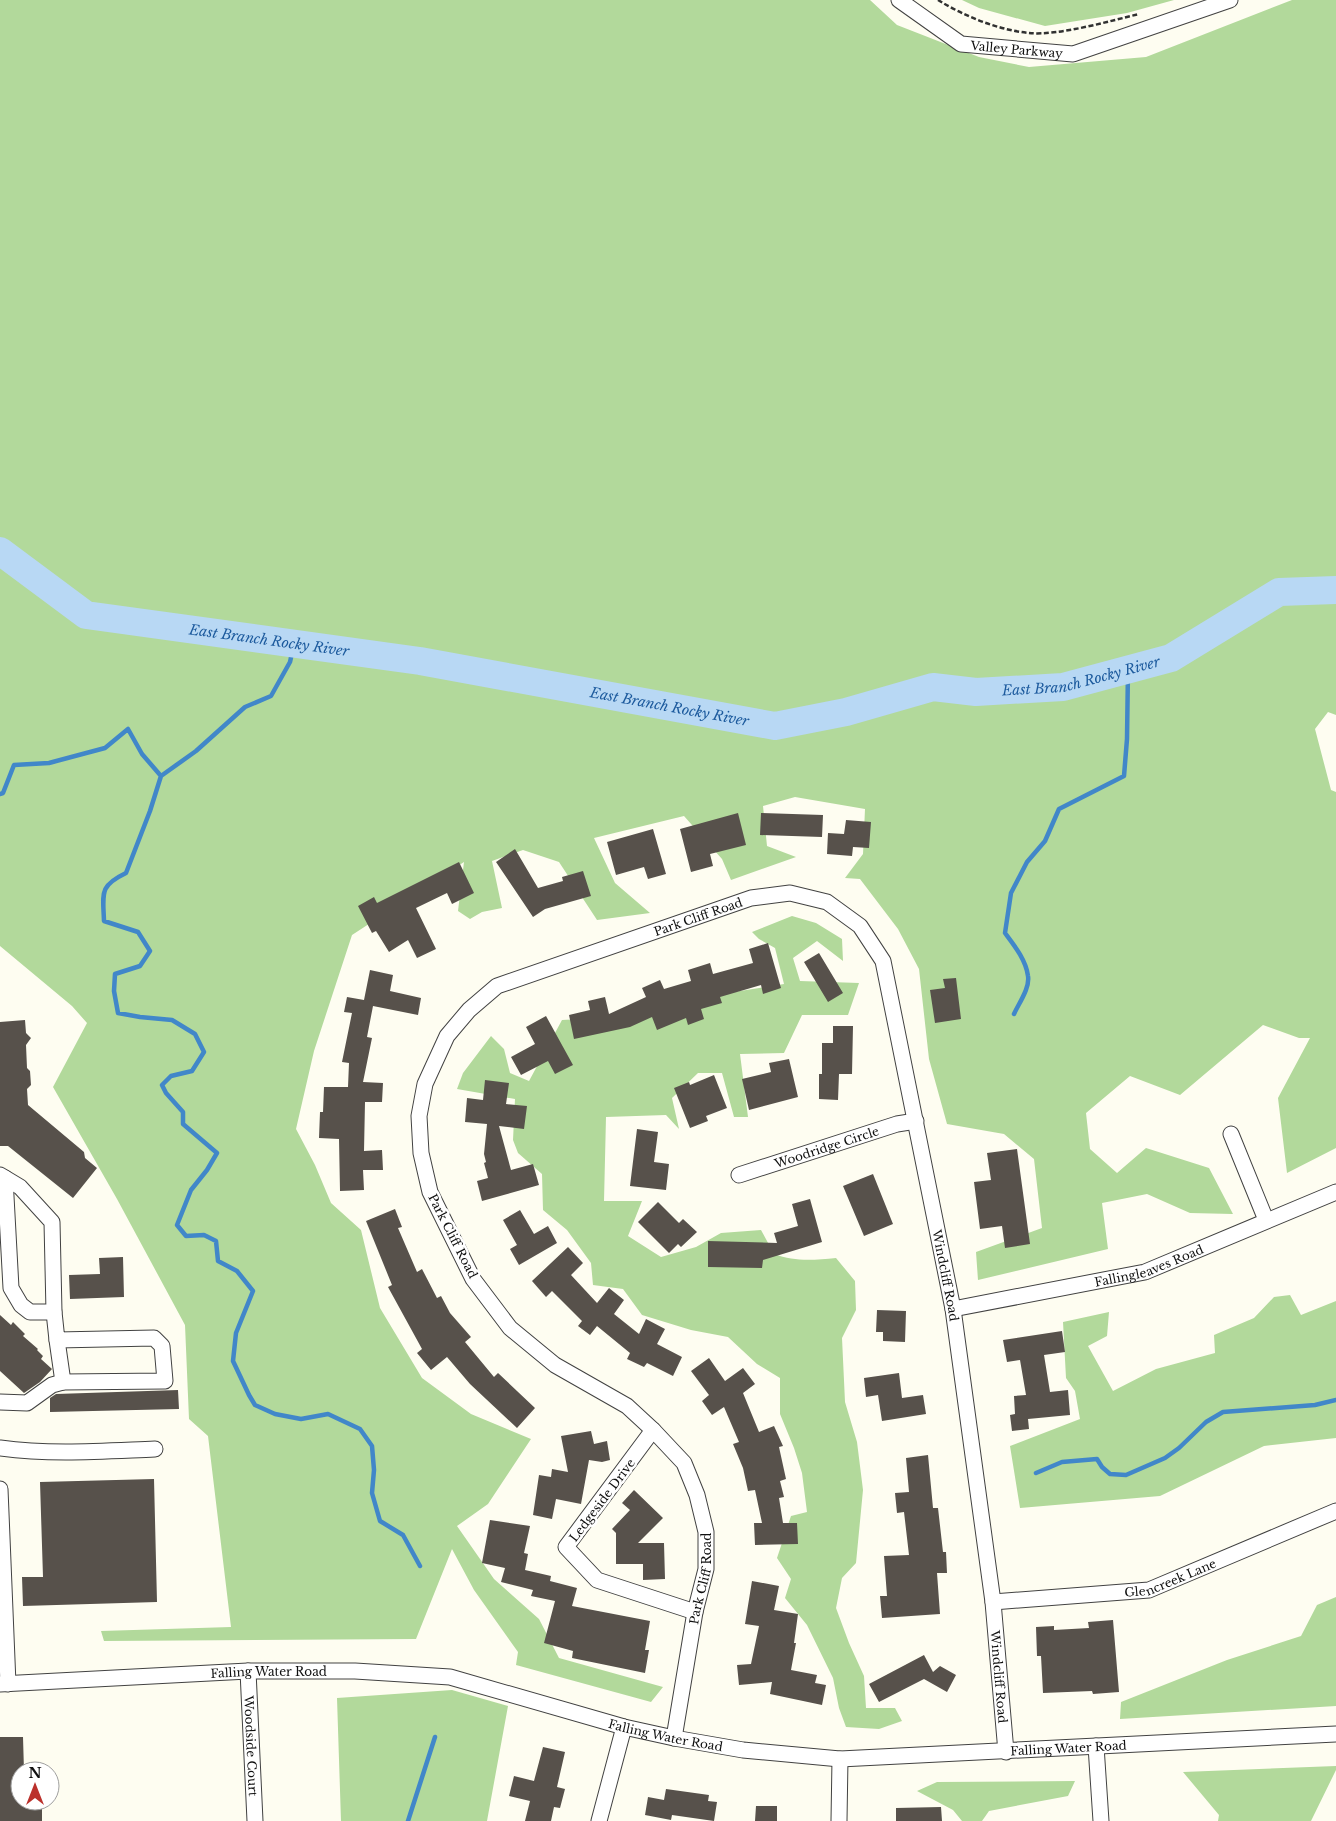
<svg xmlns="http://www.w3.org/2000/svg" width="1336" height="1821" viewBox="0 0 1336 1821" font-family="'Libre Baskerville',serif">
  <rect width="100%" height="100%" fill="#fefdf1"/>
  <path fill="#b2d99b" d="M0,0H870L897,25L979,57L1029,67L1146,57L1292,0H1336V715L1328,712L1315,729L1331,790L1336,792V1148L1287,1173L1278,1098L1310,1038H1299L1263,1025L1180,1095L1130,1076L1086,1113L1090,1149L1117,1173L1146,1148L1209,1168L1233,1214L1190,1213L1147,1194L1102,1203L1108,1249L978,1280L976,1252L1042,1228L1034,1159L1004,1134L947,1124L929,1059L919,969L898,929L860,879L845,878L863,854L865,809L795,797L763,806L767,846L796,857L731,880L722,859L684,816L594,838L615,883L650,913L597,920L559,862L523,850L492,861L502,908L482,912L470,919L458,911L464,862L352,935L314,1051L296,1129L315,1165L331,1203L361,1230L380,1308L422,1378L471,1414L531,1439L488,1504L457,1526L494,1579L539,1619L559,1658L663,1687L651,1702L516,1665L518,1652L474,1590L452,1549L416,1639L104,1641L101,1631L231,1627L208,1436L189,1419L185,1325L117,1199L53,1087L87,1023L72,1006L0,946Z
    M962,0H1174L1127,13L1045,26L979,8Z
    M792,916L816,923L842,939L843,961L817,941L793,958L800,981L859,983L848,1015H802L784,1053L740,1054L748,1117H734L722,1073H698L672,1098L679,1129L666,1115L606,1117L604,1201H642L628,1236L661,1257L696,1247L721,1233L761,1230L774,1254C795,1262 814,1260 836,1258L855,1281L856,1310L842,1338L845,1402L857,1442L863,1490L856,1563L842,1578L836,1608L849,1643L864,1676L866,1708H895L902,1721L879,1729L846,1727L839,1708L833,1678L807,1625L785,1598L791,1579L777,1558L791,1516L807,1512L802,1473L794,1448L780,1414V1378L757,1364L728,1337L691,1330L642,1315L623,1289L593,1285L591,1263L567,1230L543,1210L542,1174L518,1153L513,1140L515,1099L457,1089L463,1073L491,1036L504,1049L510,1073L529,1081L562,1020L617,1017L727,993L784,984L775,948L759,939L752,932Z
    M1290,1295L1301,1315L1336,1301V1438L1264,1446L1160,1496L1020,1508L1010,1446L1080,1419L1075,1391L1066,1378L1063,1322L1109,1312L1107,1336L1088,1346L1113,1391L1156,1369L1215,1353L1214,1335L1254,1318L1274,1297Z
    M1336,1597V1706L1120,1719L1121,1702L1227,1660L1301,1636L1317,1605Z
    M452,1690L508,1706L487,1821H341L337,1698Z
    M1336,1766V1770L1311,1821H1218L1219,1815L1183,1772Z
    M1075,1781L1068,1796L989,1811L982,1821H962L953,1810L917,1791L937,1782Z"/>
  <g fill="none" stroke-linecap="round" stroke-linejoin="round">
    <path stroke="#4187c9" stroke-width="4.5" d="M161,776L150,811L126,873C99,886 103,893 104,921L138,932L150,951L140,966L115,974L114,991L118,1013L140,1017L172,1020L195,1034L204,1052L192,1071L171,1076L162,1085L166,1093L183,1112V1124L217,1153L207,1170L191,1190L177,1225L186,1236L204,1235L216,1241L218,1261L237,1271L253,1291L236,1333L233,1361L249,1395L255,1405L275,1414L301,1419L328,1414L360,1429L372,1446L374,1470L372,1493L380,1521L403,1535L420,1566
      M0,794L3,793L14,765L49,763L105,748L128,729L142,754L161,776L196,751L245,707L271,696L290,662L294,644
      M1014,1014C1019,1003 1030,988 1028,976C1026,960 1014,945 1005,933L1011,893L1027,862L1045,841L1059,809L1124,776L1127,739L1128,669
      M1036,1473L1062,1462L1097,1459L1102,1467L1110,1474L1126,1475L1165,1458L1179,1448L1206,1422L1223,1412L1315,1405L1336,1400
      M408,1821L435,1737"/>
    <path stroke="#b8d8f4" stroke-width="28" id="s1" d="M0,551L86,615L420,661L775,726L846,712L933,687L976,692L1063,687L1171,658L1279,592L1336,590"/>
  </g>
  <path fill="#57514b" d="M738,813L746,845L710,854L713,866L691,872L680,829Z
    M761,813L823,815L822,837L760,835Z
    M846,820L871,822L869,848L853,847L852,856L827,854L828,833L844,834Z
    M653,829L666,874L648,879L644,867L616,875L607,842Z
    M515,849L538,888L563,881L562,877L583,871L591,896L545,909L533,917L496,862Z
    M459,862L474,893L452,904L447,893L416,908L436,949L417,958L408,940L389,952L376,931L372,933L358,906L374,897L377,903Z
    M768,943L781,988L763,994L761,985L720,997L722,1003L701,1009L704,1019L688,1025L686,1018L657,1030L652,1017L630,1027L574,1039L569,1015L590,1010L588,1001L605,997L609,1014L646,997L642,988L660,980L664,989L691,981L688,970L710,963L713,974L753,963L749,949Z
    M819,953L843,993L828,1002L804,962Z
    M370,970L393,975L390,991L421,998L418,1015L373,1006L367,1037L372,1038L363,1082L383,1083L382,1102H365L364,1151L382,1150L383,1170H363L364,1190L340,1191L339,1139L319,1138L320,1112H323L324,1087H348L349,1063L342,1062L352,1013L344,1012L347,997L364,1000Z
    M956,978L961,1019L935,1023L930,990L945,988L943,979Z
    M546,1016L573,1065L555,1074L548,1061L521,1075L511,1057L535,1044L526,1027Z
    M25,1020L26,1033L31,1038L26,1045L27,1068L30,1071L31,1085L27,1089L28,1105L84,1152L85,1158L97,1168L73,1198L8,1146H0V1022Z
    M833,1026H853L852,1074H839L838,1100L819,1099V1074H822V1043H833Z
    M789,1059L798,1097L749,1110L742,1079L771,1072L769,1063Z
    M714,1075L727,1108L706,1116L708,1121L690,1128L674,1088L689,1082L690,1085Z
    M485,1080L509,1083L506,1104L527,1106L524,1129L499,1126L511,1170L533,1164L539,1185L482,1201L477,1181L488,1178L484,1163L486,1162L484,1154L487,1124L465,1122L467,1098L483,1100Z
    M637,1129L658,1132L654,1162L669,1164L666,1190L630,1186Z
    M1017,1149L1030,1244L1005,1248L1002,1226L980,1229L974,1182L991,1180L987,1153Z
    M873,1174L893,1224L864,1236L843,1186Z
    M810,1199L822,1242L763,1260L762,1268L708,1267V1241L777,1243L774,1233L798,1226L792,1204Z
    M658,1202L679,1223L683,1219L697,1232L681,1247L678,1244L669,1253L638,1222Z
    M395,1209L402,1227L398,1228L417,1272L422,1269L437,1298L441,1296L450,1313L471,1337L465,1342L494,1377L498,1373L535,1408L517,1428L470,1384L447,1357L431,1370L417,1353L422,1349L388,1287L392,1285L366,1221Z
    M520,1210L534,1234L548,1226L557,1243L519,1265L510,1249L517,1245L503,1220Z
    M568,1247L583,1263L571,1275L597,1303L609,1288L624,1300L614,1314L639,1334L646,1319L665,1329L657,1344L682,1357L673,1376L647,1363L644,1367L627,1359L630,1353L597,1326L590,1335L578,1326L582,1321L552,1291L546,1297L532,1281Z
    M123,1257L124,1297L70,1299L69,1275L100,1274L99,1258Z
    M877,1310L906,1311L905,1342L883,1341V1332H876Z
    M0,1315L11,1325L13,1322L25,1334L23,1336L38,1349L37,1350L43,1356L41,1359L52,1369L40,1382L24,1393L0,1371Z
    M1062,1331L1065,1352L1044,1355L1050,1392L1068,1390L1070,1415L1028,1419L1029,1429L1012,1431L1010,1415L1015,1414L1014,1396L1026,1395L1020,1360L1007,1362L1003,1340Z
    M709,1358L725,1381L743,1368L755,1384L743,1393L759,1432L774,1426L783,1446L779,1447L786,1479L780,1481L784,1497L779,1498L783,1523H797L798,1544L755,1545L754,1523H762L755,1490L748,1491L743,1468L733,1444L739,1442L724,1407L712,1415L702,1401L709,1395L691,1371Z
    M899,1373L902,1398L923,1395L926,1414L882,1421L878,1395L866,1397L864,1378Z
    M178,1390L179,1409L50,1412V1398L56,1394Z
    M591,1431L594,1444L607,1441L610,1460L602,1462L589,1460L581,1504L556,1499L552,1519L533,1515L539,1475L551,1477L552,1469L568,1472L561,1436Z
    M928,1455L933,1508H938L943,1552H946L947,1573H937L940,1614L882,1618L880,1596H887L884,1556L909,1555L904,1512L897,1513L895,1493L909,1492L906,1458Z
    M154,1479L157,1602L23,1606L22,1577H43L40,1482Z
    M634,1490L663,1518L638,1543H664L665,1579L643,1580V1564H616V1533L612,1529L630,1510L622,1503Z
    M490,1520L530,1526L524,1553L528,1554L525,1570L551,1576L550,1581L577,1588L572,1606L650,1621L645,1650H649L645,1673L572,1658L573,1651L544,1643L555,1601L531,1596L533,1590L501,1582L505,1568L482,1563Z
    M752,1581L779,1586L774,1610L798,1614L794,1643H796L791,1670L817,1675L815,1683L826,1685L822,1705L770,1694L772,1682L739,1685L737,1665L751,1664L759,1626L745,1624Z
    M1113,1620L1119,1692L1093,1694L1092,1691L1043,1693L1041,1656H1037L1036,1627L1054,1626V1630L1089,1628L1088,1622Z
    M924,1655L933,1672L940,1666L956,1675L947,1692L924,1679L879,1702L869,1684Z
    M0,1737H23L24,1771H20V1801H25V1806H42V1821H0Z
    M543,1747L565,1752L557,1787L565,1789L560,1808L554,1807L551,1821H525L530,1801L509,1796L514,1776L534,1781Z
    M666,1789L709,1795L708,1801L717,1802L714,1821L672,1815L671,1820L645,1815L648,1797L664,1800Z
    M756,1806H777V1821H755Z
    M941,1807L942,1821H896V1808Z"/>
  <g fill="none" stroke-linecap="round" stroke-linejoin="round">
    <g stroke="#424242" stroke-width="17">
      <g id="minor">
        <path id="s2" d="M899,0L961,44L1073,54L1230,0"/>
        <path d="M1231,1134L1266,1220"/>
        <path d="M0,1175L20,1187L52,1222L54,1312L57,1340L154,1338L162,1346L165,1381L63,1382L52,1385L27,1403L0,1402"/>
        <path id="s3" d="M739,1175L897,1124L916,1121"/>
        <path d="M5,1178L11,1288L21,1305L30,1312H54"/>
        <path id="s4" d="M953,1309L1145,1272L1336,1192"/>
        <path d="M57,1340L63,1382"/>
        <path d="M653,1430L566,1547L597,1580L695,1612"/>
        <path d="M0,1448C51,1455 104,1451 155,1449"/>
        <path d="M0,1489L8,1684"/>
        <path id="s5" d="M993,1602L1149,1590L1336,1511"/>
        <path id="s6" d="M248,1671L255,1821"/>
        <path id="s7" d="M0,1684L248,1671H355L450,1677L624,1727L674,1738L743,1750L840,1759L1336,1734"/>
        <path id="s8" d="M674,1738L695,1612L706,1569V1532L697,1495L684,1463L653,1430L627,1406L555,1365L510,1328L473,1279L430,1192L421,1153L419,1116L425,1084L447,1036L469,1010L497,986L751,898L790,893L827,902L860,926L883,961L953,1309L993,1602L1006,1752"/>
        <path d="M1096,1746L1101,1821"/>
        <path d="M599,1821L624,1727"/>
        <path d="M839,1821L840,1759"/>
      </g>
    </g>
    <path stroke="#313131" stroke-width="2.5" stroke-dasharray="5 2.5" stroke-linecap="butt" d="M938,0C964,16 998,30 1029,33C1058,36 1110,21 1139,14"/>
    <use href="#minor" stroke="#fff" stroke-width="15"/>
  </g>
  <g text-anchor="middle" dominant-baseline="central" stroke-width="5" stroke-linejoin="round" paint-order="stroke">
    <g font-size="12" fill="#0f0f0f" stroke="#fff">
      <text stroke="none"><textPath href="#s2" startOffset="132">Valley Parkway</textPath></text>
      <text stroke="none"><textPath href="#s8" startOffset="1108">Park Cliff Road</textPath></text>
      <text stroke="none"><textPath href="#s3" startOffset="92">Woodridge Circle</textPath></text>
      <text transform="translate(453 1236) rotate(63)">Park Cliff Road</text>
      <text stroke="none"><textPath href="#s4" startOffset="201">Fallingleaves Road</textPath></text>
      <text stroke="none"><textPath href="#s8" startOffset="1645">Windcliff Road</textPath></text>
      <text transform="translate(602 1500) rotate(-53)">Ledgeside Drive</text>
      <text stroke="none"><textPath href="#s5" startOffset="180">Glencreek Lane</textPath></text>
      <text stroke="none"><textPath href="#s8" startOffset="162">Park Cliff Road</textPath></text>
      <text stroke="none"><textPath href="#s7" startOffset="269">Falling Water Road</textPath></text>
      <text stroke="none"><textPath href="#s8" startOffset="2050">Windcliff Road</textPath></text>
      <text stroke="none"><textPath href="#s7" startOffset="674">Falling Water Road</textPath></text>
      <text stroke="none"><textPath href="#s6" startOffset="75">Woodside Court</textPath></text>
      <text stroke="none"><textPath href="#s7" startOffset="1079">Falling Water Road</textPath></text>
    </g>
    <g font-size="14" font-style="italic" fill="#1c5a9d" stroke="#fff">
      <text stroke="none"><textPath href="#s1" startOffset="292">East Branch Rocky River</textPath></text>
      <text stroke="none"><textPath href="#s1" startOffset="1118">East Branch Rocky River</textPath></text>
      <text stroke="none"><textPath href="#s1" startOffset="698">East Branch Rocky River</textPath></text>
    </g>
  </g>
  <g transform="translate(35 1786)"><circle r="24" fill="#ffffff" stroke="#9f9f9f"/>
  <path d="M0-4L9 19L0 12L-9 19Z" fill="#bb302b"/>
  <text y="-8" font-size="14" font-weight="bold" text-anchor="middle" fill="#0f0f0f">N</text>
  </g>
</svg>
